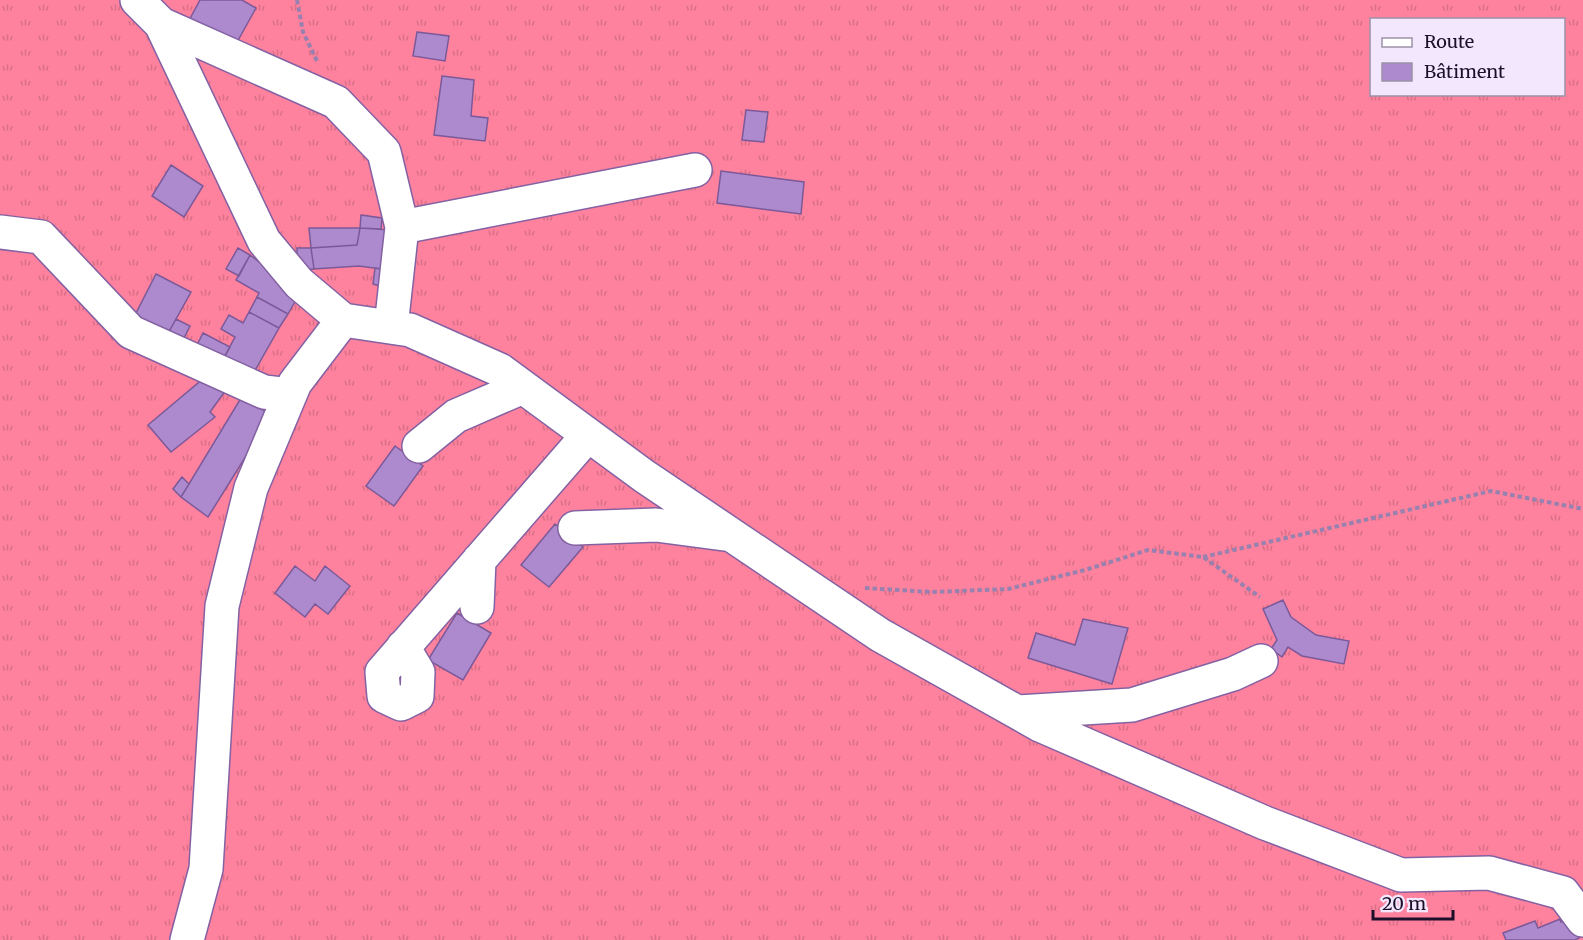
<svg xmlns="http://www.w3.org/2000/svg" width="1583" height="940" viewBox="0 0 1583 940" font-family="Merriweather,serif">
  <defs>
    <pattern id="grass-tufts" width="24" height="20" patternUnits="userSpaceOnUse" patternTransform="scale(1.5)"><rect width="24" height="20" fill="#fe829e"/><path d="M3 7l-1-3M5 7V3M7 7l1-3M15 17l-1-3M17 17v-4M19 17l1-3" fill="none" stroke="#d96f88"/></pattern>
  </defs>
  <rect width="100%" height="100%" fill="#dabef7"/>
  <path fill="url(#grass-tufts)" fill-rule="evenodd" d="M0,0H1583V940H0ZM1372,20H1564V94H1372Z"/>
  <path fill="#ad8ace" stroke="#7b5999" stroke-width="1.5" d="M200,0H242L256,8L231,53L186,26Z
    M417,32L449,36L445,61L413,56Z
    M442,76L474,80L471,116L488,118L485,141L434,135Z
    M746,110L768,112L764,142L742,140Z
    M171,165L203,186L184,217L152,196Z
    M721,171L804,182L801,214L717,203Z
    M361,215L382,218L381,229L360,228Z
    M309,228H360L357,245L311,248Z
    M360,228L392,230L388,270L359,266L314,269L311,248L357,245Z
    M238,248L250,255L239,276L226,269Z
    M297,248H311L314,269L305,270L297,262Z
    M250,255L300,293L288,314L257,297L259,293L236,280Z
    M375,268L388,270L386,288L373,284Z
    M156,274L191,292L166,337L133,319Z
    M257,297L288,314L279,328L249,312Z
    M249,312L279,328L249,381L220,365L235,337L221,329L229,315L243,323Z
    M176,319L190,326L181,344L166,337Z
    M203,333L230,347L220,365L194,351Z
    M204,378L226,390L210,412L215,417L171,452L148,425Z
    M241,398L265,411L266,424L208,517L181,497Z
    M395,446L423,466L394,506L366,486Z
    M182,477L189,484L181,497L173,489Z
    M555,524L583,547L549,587L521,565Z
    M295,566L315,581L325,566L350,586L328,614L315,604L305,617L275,593Z
    M1283,600L1291,617L1316,635L1349,641L1344,664L1302,656L1288,647L1282,657L1271,649L1277,640L1263,609Z
    M457,613L491,633L463,680L428,660Z
    M1083,619L1128,628L1112,684L1028,658L1036,633L1075,645Z
    M1560,919L1561,922L1569,919L1572,921L1579,938L1575,940H1506L1503,933L1535,921L1538,928Z"/>
  <g fill="none" stroke-linecap="round" stroke-linejoin="round">
    <g stroke="#8361a2" stroke-width="36">
      <path id="minor" d="M137,0L161,24
        M402,227L695,170
        M0,232L41,237L131,332L264,392L290,395
        M343,320L299,283L264,241L161,24L336,102L384,152L402,227L391,327
        M419,446L456,416L523,387
        M575,528L656,525L724,534
        M477,607L479,560
        M403,647L418,672L417,696L401,704L384,696L382,672L588,435
        M1018,712L1132,705L1233,674L1261,661
        M187,940L206,869L222,606L251,488L295,383L343,320L410,330L500,370L644,476L880,635L1040,725L1265,823L1401,875L1489,873L1563,893L1583,920"/>
    </g>
    <path stroke="#9881af" stroke-width="4" stroke-dasharray="4.5 3" stroke-linecap="butt" d="M297,0L303,32L317,61
      M1203,557L1491,491L1583,509
      M865,588L932,592L1008,589L1085,570L1148,550L1203,557L1260,597"/>
    <use href="#minor" stroke="#fff" stroke-width="33"/>
  </g>
  <rect x="1370" y="18" width="195" height="78" fill="#f2e7fd" stroke="#9d91a8" stroke-width="1.5"/>
  <rect x="1382" y="38" width="30" height="9" fill="#ffffff" stroke="#9d91a8" stroke-width="1.5"/>
  <text x="1424" y="48" font-size="18" fill="#1d0f29">Route</text>
  <rect x="1382" y="63" width="30" height="18" fill="#ad8ace" stroke="#9d91a8" stroke-width="1.5"/>
  <text x="1424" y="78" font-size="18" fill="#1d0f29">Bâtiment</text>
  <path d="M1373 910v9h80v-9" fill="none" stroke="#1d0f29" stroke-width="3"/>
  <text x="1382" y="910" font-size="18" fill="#1d0f29" stroke="#f2e7fd" stroke-width="4.5" paint-order="stroke">20 m</text>
</svg>
